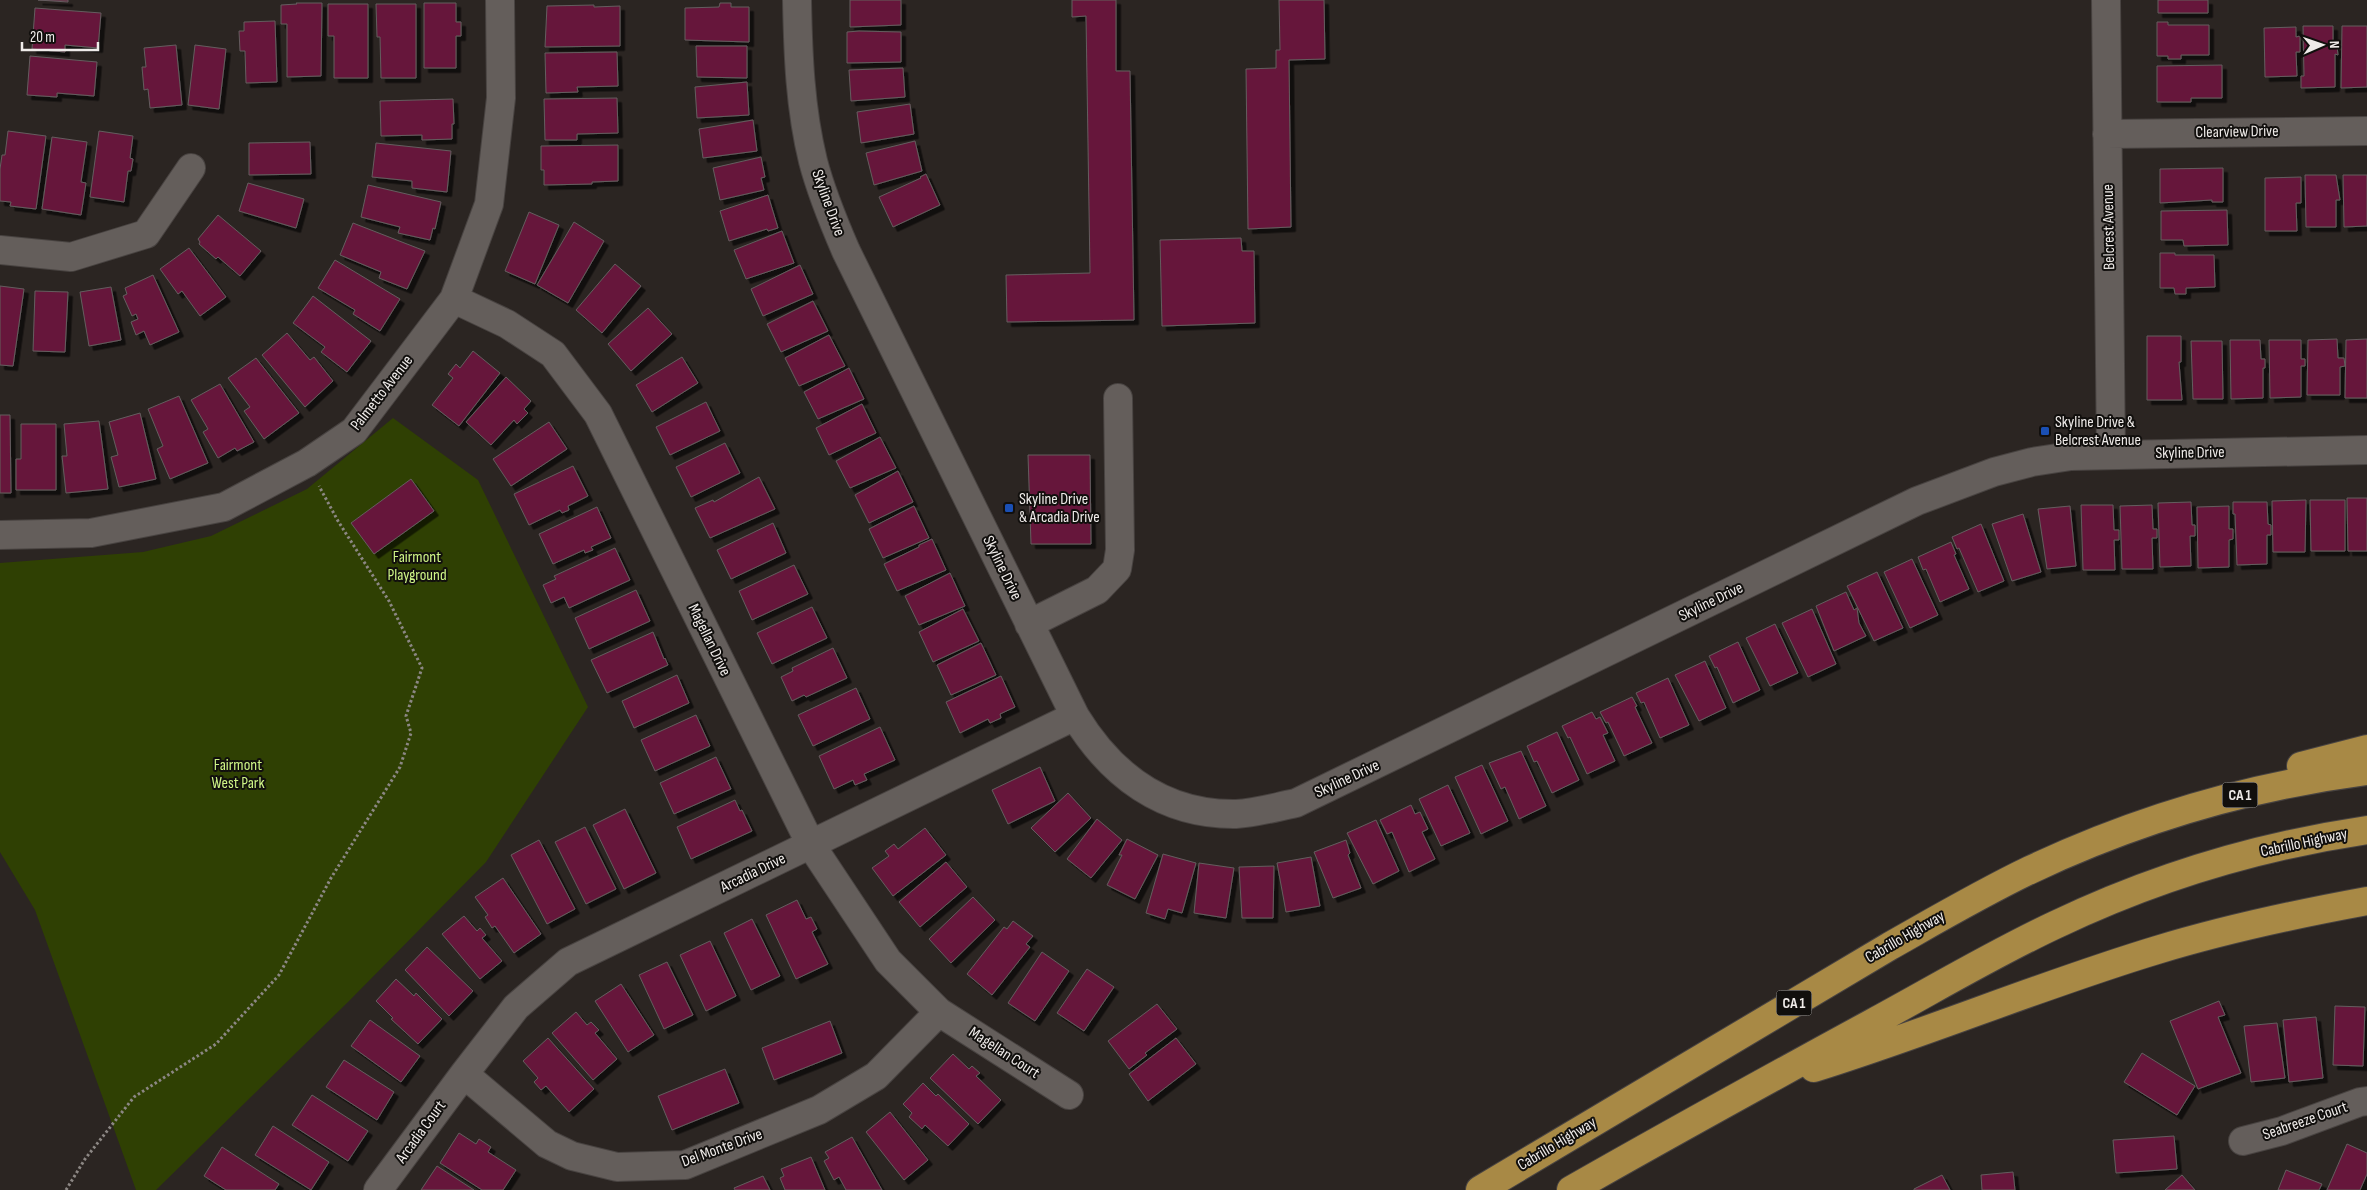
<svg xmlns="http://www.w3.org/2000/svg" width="2367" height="1190" viewBox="0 0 2367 1190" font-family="'Sofia Sans Condensed',sans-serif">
  <defs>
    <filter id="shadow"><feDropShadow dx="4.5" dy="4.5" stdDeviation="0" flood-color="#0009"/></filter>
  </defs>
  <rect width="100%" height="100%" fill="#2b2522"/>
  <path fill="#2f4003" d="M393,418L478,480L588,707L486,862L349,1001L156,1190H136L35,910L0,852V563L143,552L211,536L307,489Z"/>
  <path fill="#66193a" stroke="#645d5f" filter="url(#shadow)" d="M38,0H68V2Z
    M850,0H901V25L850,27Z
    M1072,0H1116V71H1130L1134,320L1007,322L1006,275L1090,273L1086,16L1072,17Z
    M1279,0H1324L1325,59L1289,60L1291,227L1248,229L1246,69L1276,68V50H1280Z
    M2158,0H2208V13H2158Z
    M296,3H322L321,76L287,77V24H281V5L297,4Z
    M424,3H456V22H461V36H456V68H424Z
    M720,3H731V7H749V42L685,40V8L719,7Z
    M328,4H368V78H334V36H328Z
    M376,4H416V78H381L380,37H377Z
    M594,5V7L620,6V46L545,47L547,6Z
    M35,8L101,13L98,48L65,45V52L32,49Z
    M275,21L277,82L246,83L245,51H240L239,31H244V22Z
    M2157,22H2168V25H2209V55H2181V59H2168V56H2157Z
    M2303,26H2333V46H2337L2338,55L2335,54V87L2301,88V76H2304Z
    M2342,26H2367V87L2341,88Z
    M2296,27V37L2300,36V52H2296L2297,76L2265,77L2264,28Z
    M859,31L901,32V62L847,63V32Z
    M176,45L182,105L150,108L148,89L144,90L142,67H146L144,48Z
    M195,45L226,49L219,109L188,105Z
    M696,46H747V78L697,77Z
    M617,52L618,86L577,87L578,92L546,93L545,53Z
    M30,56L97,62L94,96L57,93V97L27,95Z
    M2222,65V98H2191V102H2157V66Z
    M903,68L905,97L851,101L849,70Z
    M747,82L749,115L697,118L695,87Z
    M617,98L618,133L577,134V140H545L544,99Z
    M453,99L454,124H452V139L422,140V135L381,136L380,101Z
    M910,104L914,134L861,143L857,112Z
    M753,120L757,151L703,158L699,129Z
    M8,131L46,136L36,209L10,206L11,202L0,201V169L2,155H5Z
    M99,131L133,136L130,158L133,159L131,171H128L124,202L90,197Z
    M52,137L87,142L81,182L86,183L81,215L42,209Z
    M915,141L922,171L874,185L866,153Z
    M310,142L311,174L249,175V143Z
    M376,143L451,151L447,192L412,188V181L372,177Z
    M618,145V181L592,182V184L544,185V170H541V146Z
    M761,157L765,177L761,178L764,190L720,200L713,168Z
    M2223,168V202H2212V200L2160,203V169Z
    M926,174L940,205L893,227L879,197L921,178L920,177Z
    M2305,175H2336L2340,200H2336V227H2306Z
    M2343,175H2367V226L2344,227Z
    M2301,177V203H2296L2297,231H2265V178Z
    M248,183L304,199L296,228L239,211Z
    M368,185L441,202L435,229L433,228L430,240L398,233L400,227L361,217Z
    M768,195L778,228L768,231L767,229L729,241L720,211Z
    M2227,210L2228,245L2184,246L2183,240H2161V211Z
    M529,212L559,225L535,284L505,271Z
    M218,215L261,251L240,276L218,257L216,259L199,244L200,242L198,239Z
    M574,222L604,241L568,303L537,285Z
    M353,223L425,251L407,289L379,278L381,272L340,255Z
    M782,231L794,263L746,279L734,250Z
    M1241,238L1242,251H1254L1255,323L1162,326L1160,240Z
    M189,248L226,297L200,316L182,291L178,294L160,269Z
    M2160,253H2175V255H2214L2215,287L2186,288V294H2175L2174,288H2160Z
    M335,260L400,299L380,331L353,314L355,310L318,288Z
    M615,264L641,286L602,333L576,310Z
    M800,265L813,294L763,316L751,289Z
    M153,275L179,332L150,345L144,331L136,335L131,322L138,319L136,314L132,316L123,296L127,294L125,288Z
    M0,286L24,289L13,366L0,365Z
    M111,287L121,340L89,346L80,292Z
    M35,291L68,292L65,352L33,351Z
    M313,296L371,341L347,372L321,352L325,347L293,323Z
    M813,301L828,331L781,352L767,324Z
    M648,308L672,334L631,371L608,344Z
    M287,333L310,360L314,357L333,381L305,407L262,355Z
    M829,335L845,366L799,386L785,358Z
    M2147,336H2181V362H2179L2182,400H2147Z
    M2337,339L2338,358H2344L2345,366L2340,367V395H2307L2308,340Z
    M2367,339V398H2345L2346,340Z
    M2230,340H2260L2261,359H2265V368H2263V398L2231,399Z
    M2269,340H2301V359H2305V366H2301V397L2270,398Z
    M2191,341H2222L2223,399H2193Z
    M473,351L500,373L459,426L432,405L453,378L448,374L456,364L460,368Z
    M682,357L698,383L652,412L636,385Z
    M256,358L299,413L264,439L244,411L250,407L228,378Z
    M849,368L864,399L818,419L804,392Z
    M506,377L531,401L524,409L528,413L517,424L514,420L491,445L466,422Z
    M220,384L254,442L237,451L235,448L218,458L203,432L208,429L191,400Z
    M179,396L208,463L170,479L157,449L163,446L148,409Z
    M706,402L720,431L670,455L656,427Z
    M862,404L876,433L829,455L816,428Z
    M140,413L156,479L119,487L111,457L118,455L109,422Z
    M0,415H10L11,493H0Z
    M99,421L108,489L66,493L62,456H67L64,424Z
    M549,422L567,449L511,486L493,459Z
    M21,424H56V490H16V459H21Z
    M880,437L896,468L850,488L836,461Z
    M725,443L740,473L691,497L676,467Z
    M1028,455H1090L1091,544H1031Z
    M573,466L588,496L568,506L569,510L562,513L560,510L529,525L514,494Z
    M898,471L913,502L869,523L855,495Z
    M759,477L775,509L710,538L695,508L713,500L714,502Z
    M411,479L434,511L374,554L351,523Z
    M2347,498H2367V551H2348Z
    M2306,500L2305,552H2273L2272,501Z
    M2310,500H2345V551H2311Z
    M2191,502L2192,525H2195V536H2190L2191,566L2160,567L2158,503Z
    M2233,502H2267L2268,524L2271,525V535H2267V564L2237,565L2235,514H2233Z
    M2081,505H2113L2114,530H2119V540H2114L2115,570H2083Z
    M2152,505L2153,529H2157V538H2152L2153,569H2122L2120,506Z
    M914,506L929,538L883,558L869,529Z
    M2070,506L2076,566L2047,569L2038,509Z
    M2229,506V529H2233V539L2229,540V567L2198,568L2197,507Z
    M597,507L611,538L591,547L593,550L585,553L584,550L553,564L539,534Z
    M2023,514L2041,572L2012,581L1992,524Z
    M773,523L786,553L731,579L717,550Z
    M1981,524L2004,581L1978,592L1959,548L1957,549L1952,537Z
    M932,539L946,570L897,591L884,564L919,547V545Z
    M1951,542L1956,554L1954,555L1969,589L1940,602L1926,569L1923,570L1918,557Z
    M615,548L630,580L569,608L564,597L551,603L543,585L556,579L554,576Z
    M1912,559L1938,615L1910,628L1884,572Z
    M794,565L808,594L752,620L739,591Z
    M1877,572L1903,628L1874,641L1847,586Z
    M950,573L965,606L919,625L905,596Z
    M636,590L650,621L589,649L575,618Z
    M1846,592L1854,610L1857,608L1859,623L1866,636L1834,651L1816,606Z
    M812,607L827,638L772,664L757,633Z
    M963,609L979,641L933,662L919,632Z
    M1812,609L1836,664L1808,677L1782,623Z
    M1775,624L1798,673L1770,686L1746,638Z
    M653,632L664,659L665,658L668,665L607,693L591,660Z
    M1738,642L1760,690L1733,703L1717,667L1715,668L1709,656Z
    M981,643L996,675L951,695L937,665Z
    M833,648L847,678L806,697L804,695L792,701L781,677L793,671L792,668Z
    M1705,661L1726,708L1699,721L1675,675Z
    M677,675L689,703L634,728L622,701Z
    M1001,676L1015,707L1000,714L1001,718L990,723L988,719L960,733L946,702Z
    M1668,678L1689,725L1660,738L1644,702L1641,703L1636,693Z
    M856,688L870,719L813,746L798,715Z
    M1632,697L1637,706L1635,707L1652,743L1624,756L1608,722L1606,723L1600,712Z
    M1592,712L1596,719L1600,717L1608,733L1603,735L1615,761L1587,774L1570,737L1568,738L1562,726Z
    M696,715L710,746L655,771L641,740Z
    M880,727L895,760L864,774L867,780L855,785L853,780L834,789L819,756Z
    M1557,732L1579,780L1552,793L1537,761L1534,762L1527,746Z
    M1521,751L1546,806L1519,819L1505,787L1501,789L1489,763Z
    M716,757L731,789L674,814L660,783Z
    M1482,765L1508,821L1481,834L1455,777Z
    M1040,767L1055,801L1008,824L992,790Z
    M1448,785L1470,833L1441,846L1419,799Z
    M1068,793L1091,818L1055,852L1031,828Z
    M735,800L740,811L742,810L752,831L691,859L677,827Z
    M1411,805L1415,814L1420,812L1428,829L1422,832L1435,859L1409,872L1392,832L1387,834L1380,820Z
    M625,809L656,873L624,889L593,825Z
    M1097,819L1122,840L1091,878L1067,859Z
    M1376,820L1399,871L1373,884L1347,833Z
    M585,827L616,889L586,904L555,842Z
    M925,828L946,855L893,896L872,868L889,856L885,851L894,844L898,849Z
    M1127,839L1158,855L1135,899L1107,885L1122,855H1119Z
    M539,840L575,909L547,924L511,855Z
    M1346,840L1350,853L1348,855L1361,888L1333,898L1314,852Z
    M1163,854L1196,863L1182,913L1168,909L1165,919L1146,913Z
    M1311,857L1320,906L1286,912L1277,863Z
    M946,862L967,887L920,927L899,902Z
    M1199,863L1234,868L1226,918L1194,913Z
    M1274,866L1273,918H1242L1239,867Z
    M503,878L541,934L514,953L495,926L492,928L485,917L488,915L475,897Z
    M973,897L995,920L951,963L929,939Z
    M797,900L806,919L811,917L817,929L812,932L828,964L796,979L766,915Z
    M464,916L477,931L480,928L486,935L482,938L502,961L480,979L442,934Z
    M752,919L780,976L751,990L724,933Z
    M1013,921L1033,936L1026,944L1030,947L992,995L967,974L1004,927L1007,929Z
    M710,941L736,996L706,1011L680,955Z
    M427,947L473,991L449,1016L405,970Z
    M1042,952L1069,971L1035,1021L1008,1003Z
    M667,962L693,1015L664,1029L639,975Z
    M1087,969L1114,987L1084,1031L1057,1013Z
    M396,979L414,996L416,993L442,1019L418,1044L391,1019L393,1018L376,1001Z
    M621,984L654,1035L628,1052L595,1001Z
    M2219,1001L2225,1015L2218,1017L2241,1073L2198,1089L2170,1021Z
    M1157,1004L1177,1029L1145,1053L1147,1055L1129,1069L1108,1041Z
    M2335,1006L2365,1007L2363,1066L2333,1065Z
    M576,1012L587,1025L591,1022L599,1030L595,1033L617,1059L593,1080L552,1033Z
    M2316,1017L2323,1078L2289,1082L2283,1020Z
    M370,1020L420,1056L401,1082L351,1046Z
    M830,1021L842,1053L774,1080L762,1048Z
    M2277,1023L2285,1078L2251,1082L2244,1026Z
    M548,1038L594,1089L569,1112L546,1086L541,1090L534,1082L538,1078L523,1061Z
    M1176,1038L1196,1064L1148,1101L1129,1074Z
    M2142,1053L2195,1086L2177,1115L2124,1082Z
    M953,1054L969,1069L972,1066L980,1073L976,1076L1001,1100L978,1124L930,1078Z
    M344,1060L394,1092L377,1120L326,1087Z
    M725,1069L739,1103L672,1130L658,1096Z
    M923,1083L936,1096L938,1094L969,1124L948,1146L925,1125L922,1129L909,1117L912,1113L903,1104Z
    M312,1095L368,1131L348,1161L292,1125Z
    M890,1112L928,1160L904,1180L866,1132Z
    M273,1126L329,1162L311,1190L255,1155Z
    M459,1133L476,1144L479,1139L491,1147L488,1152L516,1170L503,1190H482L440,1163Z
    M2174,1136L2177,1169L2116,1173L2113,1140Z
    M852,1137L882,1190H846L839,1177L834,1180L824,1161L829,1158L825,1152Z
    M2347,1144L2367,1153V1174L2360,1190H2327Z
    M222,1147L279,1184L275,1190H226L204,1176Z
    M811,1157L825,1190H785L780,1178L784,1176L781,1169Z
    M437,1166L474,1190H421Z
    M2286,1170L2322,1184L2319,1190H2278Z
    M2013,1172L2015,1190H1982L1981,1175Z
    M1942,1175L1950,1190H1914V1189Z
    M2182,1175L2195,1190H2165Z
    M763,1176L770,1190H735L734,1188Z"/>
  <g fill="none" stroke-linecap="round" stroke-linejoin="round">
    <g stroke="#484341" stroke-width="30">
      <path id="minor" d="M797,0C798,54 800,108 813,161C821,192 833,221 846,251L1075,716C1111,775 1163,815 1236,814C1256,813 1276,807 1296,803L1917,501L1994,472L2032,462L2071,456L2367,450
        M2106,0L2111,454
        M2107,134L2367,131
        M0,250L71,257L146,234L191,168
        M454,299L507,324L553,354L598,414L811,845L888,961L939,1012L1069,1095
        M0,535L91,533L224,507L307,463L354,431L454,299L489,204L501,98L500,0
        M1029,624L1097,590L1117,569L1120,550L1118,398
        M464,1074L547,1144L572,1156L617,1167L685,1165L819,1110L876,1076L939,1012
        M2243,1141L2282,1131L2360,1102L2367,1101
        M378,1190L464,1074L516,1007L568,962L1075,716"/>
    </g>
    <g stroke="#484341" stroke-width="30">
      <path id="highway" d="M2301,766L2367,749
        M1814,1068C1930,1032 2041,985 2157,950C2226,929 2296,914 2367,901
        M1480,1190L1890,946C1936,920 1982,893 2030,870C2136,820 2251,786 2367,771
        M1571,1190C1671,1133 1771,1078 1872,1023C1933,990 1993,954 2055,925C2153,878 2259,846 2367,830"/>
    </g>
    <path stroke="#8c8784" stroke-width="3" stroke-dasharray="2.5 2.5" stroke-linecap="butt" d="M66,1190L85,1159L134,1097L216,1044L279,975L331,878L400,767L411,733L406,716L422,668L389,601L338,521L319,486"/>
    <use href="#minor" stroke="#645e5b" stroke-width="28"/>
    <use href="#highway" stroke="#a88945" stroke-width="28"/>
  </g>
  <g fill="#1a4fb4" stroke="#110f0d" stroke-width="2">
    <rect x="2040" y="426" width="10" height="10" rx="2.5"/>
    <rect x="1004" y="503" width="10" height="10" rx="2.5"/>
  </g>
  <g text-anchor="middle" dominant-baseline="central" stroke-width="4" stroke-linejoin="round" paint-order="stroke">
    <g fill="#110f0d" stroke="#aca9a7" stroke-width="1">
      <rect x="2222.5" y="782.5" width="35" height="25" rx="4"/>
      <rect x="1776.5" y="990.5" width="35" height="25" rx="4"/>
    </g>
    <g font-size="15" font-weight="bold" fill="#efebe9">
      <text x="2240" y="795">CA 1</text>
      <text x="1794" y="1003">CA 1</text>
    </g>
    <g font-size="16" fill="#efebe9" stroke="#110f0d">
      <text transform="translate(2237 132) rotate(-1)">Clearview Drive</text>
      <text transform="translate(828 203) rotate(70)">Skyline Drive</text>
      <text transform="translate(2109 227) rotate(-91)">Belcrest Avenue</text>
      <text transform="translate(382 393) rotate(-52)">Palmetto Avenue</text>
      <text transform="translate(2190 453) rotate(-1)">Skyline Drive</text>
      <text transform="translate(1002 568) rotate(64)">Skyline Drive</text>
      <text transform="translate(1711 602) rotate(-26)">Skyline Drive</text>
      <text transform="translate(709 640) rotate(64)">Magellan Drive</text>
      <text transform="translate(1347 779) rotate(-25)">Skyline Drive</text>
      <text transform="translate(2304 843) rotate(-12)">Cabrillo Highway</text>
      <text transform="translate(753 873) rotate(-26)">Arcadia Drive</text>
      <text transform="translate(1905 937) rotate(-30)">Cabrillo Highway</text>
      <text transform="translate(1004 1053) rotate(33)">Magellan Court</text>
      <text transform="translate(2305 1121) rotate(-19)">Seabreeze Court</text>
      <text transform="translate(421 1132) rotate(-54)">Arcadia Court</text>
      <text transform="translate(1557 1144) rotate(-31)">Cabrillo Highway</text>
      <text transform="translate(722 1148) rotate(-20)">Del Monte Drive</text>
    </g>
    <g font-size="16" fill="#efebe9" stroke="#110f0d" text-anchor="start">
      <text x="2055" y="422">Skyline Drive &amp;<tspan x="2055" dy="18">Belcrest Avenue</tspan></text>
      <text x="1019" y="499">Skyline Drive<tspan x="1019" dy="18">&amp; Arcadia Drive</tspan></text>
    </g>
    <g font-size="16" fill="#cef486" stroke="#110f0d">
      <text x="417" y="557">Fairmont<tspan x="417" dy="18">Playground</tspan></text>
      <text x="238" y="765">Fairmont<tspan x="238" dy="18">West Park</tspan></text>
    </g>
  </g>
  <g transform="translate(2322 45) rotate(88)" stroke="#110f0d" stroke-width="4" paint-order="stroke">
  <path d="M0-4L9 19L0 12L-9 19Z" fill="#efebe9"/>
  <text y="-8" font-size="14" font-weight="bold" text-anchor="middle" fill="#efebe9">N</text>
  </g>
  <path d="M22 42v8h76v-8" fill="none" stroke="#efebe9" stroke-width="2.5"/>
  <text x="30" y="42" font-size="15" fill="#efebe9" stroke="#110f0d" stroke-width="4" paint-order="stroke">20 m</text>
</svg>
